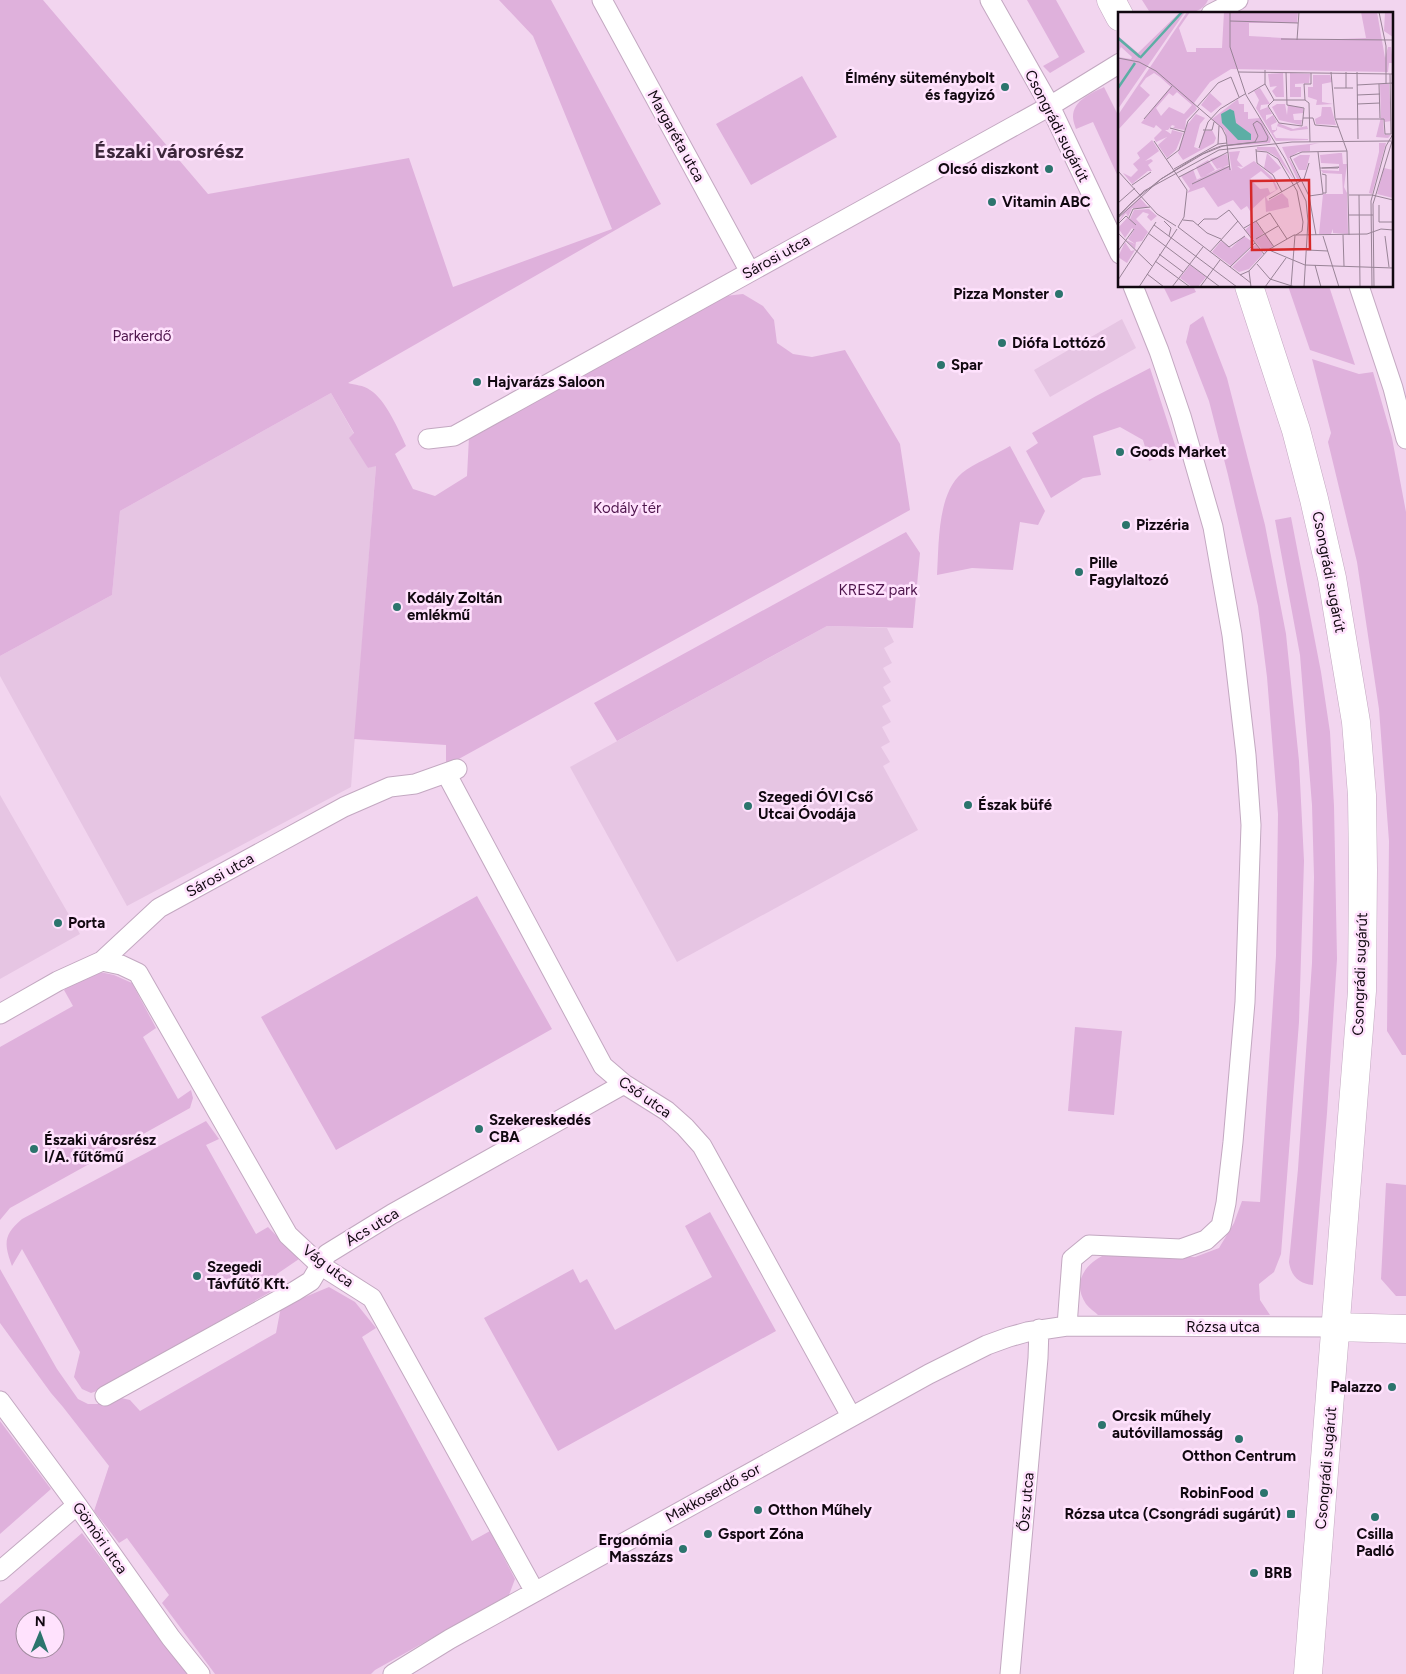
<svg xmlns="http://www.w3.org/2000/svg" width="1406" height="1674" viewBox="0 0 1406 1674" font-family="Figtree,sans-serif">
  <rect width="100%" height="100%" fill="#f2d5ef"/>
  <path fill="#e6c5e3" d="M1122,319L1136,348L1050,397L1034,370Z
    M331,393L354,434L368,468L376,465L351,787L127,906L0,676V656L112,595L120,511Z
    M827,626L887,628L894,642L884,648L892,663L883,668L891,682L883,687L891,701L882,706L891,722L882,727L890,742L881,747L890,762L883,766L918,830L677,962L570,767Z
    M0,795L80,934L0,979Z"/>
  <path fill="#dfb1dc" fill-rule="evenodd" d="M0,0H43L208,194L409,158L453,287L612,229L533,36L499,0H551L661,204L348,383C355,385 363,385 370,390C386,400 398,429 406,446L395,454L413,489L435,496L467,476L469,437L725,296L743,294L763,306L774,320L777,343L793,354L812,357L845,350L900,444L910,510L446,766V745L354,739L376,466L368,468L349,438L354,433L331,393L120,511L112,595L0,656Z
    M1027,0H1056L1085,52L1050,73L1043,66L1059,57Z
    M1142,0H1208C1200,19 1170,14 1153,14L1149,11Z
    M802,76L837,137L751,185L716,124Z
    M1104,87L1120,119V181L1093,122L1076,129C1075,126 1073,121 1073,117C1073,100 1092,93 1104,87Z
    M1163,286H1193L1196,292L1171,302Z
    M1288,286H1329L1355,365L1310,350Z
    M1203,316L1227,378L1265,525L1286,634L1299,761L1304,861L1299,1022L1281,1254L1274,1272L1259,1284L1260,1300L1270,1315H1098C1095,1312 1089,1308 1086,1304C1072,1283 1084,1265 1104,1255L1195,1257L1219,1248L1234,1223L1242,1201L1260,1202L1276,956L1278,814L1267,677L1258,606L1228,475L1209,401L1186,342L1190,325Z
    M1312,359L1359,374L1373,372L1392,438L1406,512V1055H1402L1387,1031L1389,841L1379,709L1357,562L1328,442L1331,433Z
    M1150,368L1177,451L1149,461L1143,440L1120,427L1093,436L1101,475L1083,478L1051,498L1026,451L1038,443L1032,433L1096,396Z
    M1010,446L1045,511L1038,525L1020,522L1013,570L972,568L937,575C939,545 937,494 962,473C973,464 997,454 1010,446Z
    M1291,517L1321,672L1330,732L1334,806L1337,959L1327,1113L1313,1285C1299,1284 1291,1276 1289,1262L1298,1169L1312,963L1314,877L1312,805L1300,655L1275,520Z
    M906,532L920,553L913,628L827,626L617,741L594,703Z
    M477,896L552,1029L336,1150L261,1017Z
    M100,972L114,975L132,983L156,1028L143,1037L178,1099L191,1090L193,1098L190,1108L10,1208L0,1220V1047L73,1006L64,990L85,975Z
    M1075,1027L1122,1031L1114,1115L1068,1111Z
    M206,1121L219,1139L206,1145L256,1234L268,1227L299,1259L277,1274L272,1291L100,1390L91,1393L82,1389L74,1377L80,1352L22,1249L12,1266C4,1244 3,1235 22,1219Z
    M1386,1183L1406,1185V1296H1396L1381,1279Z
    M710,1212L776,1331L558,1451L484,1318L573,1269L580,1283L587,1279L615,1330L712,1277L685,1226Z
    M0,1269L57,1369L78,1399L88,1404H103L117,1397L130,1400L140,1411L276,1333L281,1307L329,1287L355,1302L376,1328L362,1337L472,1541L490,1531L515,1579L509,1595L375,1670L371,1674H215L162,1603L169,1595L127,1538L119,1543L94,1511L109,1466L63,1407L51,1393L0,1323Z
    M0,1421L51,1489L0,1534Z
    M82,1533L189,1674H0V1604ZM25,1619H55V1649H25Z"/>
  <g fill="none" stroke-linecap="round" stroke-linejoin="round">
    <g stroke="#c3a8c1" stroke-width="21">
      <path id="street" d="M602,0L750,272
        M990,0L1050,106L1120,254
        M1211,14L1238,0
        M1359,286L1393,388L1406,439
        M428,439L454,436L1050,106L1120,63
        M446,773L603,1066L624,1084L667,1111L685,1127L702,1146L851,1416
        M102,961L121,965L138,973L288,1235L320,1265L372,1298L535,1592
        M0,1014L58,981L102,961L159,908L344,807L390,787L415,784L457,769
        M1067,1326L1072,1259L1089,1245L1181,1249L1206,1240L1221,1226L1226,1203L1233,1142L1245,1002L1251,825L1246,755L1232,635L1213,527L1181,416L1159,351L1133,286
        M105,1396L295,1291L311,1281L327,1254L392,1214L624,1084
        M0,1401L77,1505L171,1638L200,1674
        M0,1571L77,1505
        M393,1674L450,1639L929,1374L987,1345L1009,1337L1027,1332L1067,1326L1336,1327
        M1010,1674L1038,1358L1039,1329"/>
    </g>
    <g stroke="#c3a8c1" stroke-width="29">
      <path id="secondary" d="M1111,0L1120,17
        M1249,286L1296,430L1314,499L1332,578L1356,722L1362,795L1363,870L1362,991L1308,1674
        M1336,1327L1406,1329"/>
    </g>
    <use href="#street" stroke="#fff" stroke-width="19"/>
    <use href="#secondary" stroke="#fff" stroke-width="28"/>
  </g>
  <g fill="#2c746d" stroke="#ffe2fd" stroke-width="2">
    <circle cx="1005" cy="87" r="5"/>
    <circle cx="1049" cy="169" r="5"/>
    <circle cx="992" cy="202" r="5"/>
    <circle cx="1059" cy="294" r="5"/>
    <circle cx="1002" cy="343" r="5"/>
    <circle cx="941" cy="365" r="5"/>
    <circle cx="477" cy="382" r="5"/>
    <circle cx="1120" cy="452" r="5"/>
    <circle cx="1126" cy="525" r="5"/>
    <circle cx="1079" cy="572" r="5"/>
    <circle cx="397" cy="607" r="5"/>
    <circle cx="968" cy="805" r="5"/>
    <circle cx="748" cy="806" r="5"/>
    <circle cx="58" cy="923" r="5"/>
    <circle cx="479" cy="1129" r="5"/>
    <circle cx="34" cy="1149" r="5"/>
    <circle cx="197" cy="1276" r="5"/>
    <circle cx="1392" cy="1387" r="5"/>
    <circle cx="1102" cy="1425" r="5"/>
    <circle cx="1239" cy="1439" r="5"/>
    <circle cx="1264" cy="1493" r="5"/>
    <circle cx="758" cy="1510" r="5"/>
    <rect x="1286" y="1509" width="10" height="10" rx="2.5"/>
    <circle cx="1375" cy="1517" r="5"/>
    <circle cx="708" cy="1534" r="5"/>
    <circle cx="683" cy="1549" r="5"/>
    <circle cx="1254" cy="1573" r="5"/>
  </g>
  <g text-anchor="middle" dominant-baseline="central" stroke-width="5" stroke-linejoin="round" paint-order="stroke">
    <g font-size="15" font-weight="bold" fill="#110810" stroke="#ffe2fd" text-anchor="start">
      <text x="995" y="78" text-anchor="end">Élmény süteménybolt<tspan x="995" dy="17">és fagyizó</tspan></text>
      <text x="1039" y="169" text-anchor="end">Olcsó diszkont</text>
      <text x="1002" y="202">Vitamin ABC</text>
      <text x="1049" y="294" text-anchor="end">Pizza Monster</text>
      <text x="1012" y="343">Diófa Lottózó</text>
      <text x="951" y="365">Spar</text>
      <text x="487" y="382">Hajvarázs Saloon</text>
      <text x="1130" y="452">Goods Market</text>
      <text x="1136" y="525">Pizzéria</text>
      <text x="1089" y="563">Pille<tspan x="1089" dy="17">Fagylaltozó</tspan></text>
      <text x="407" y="598">Kodály Zoltán<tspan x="407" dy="17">emlékmű</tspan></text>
      <text x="758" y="797">Szegedi ÓVI Cső<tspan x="758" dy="17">Utcai Óvodája</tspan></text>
      <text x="978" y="805">Észak büfé</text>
      <text x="68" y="923">Porta</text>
      <text x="489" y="1120">Szekereskedés<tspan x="489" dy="17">CBA</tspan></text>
      <text x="44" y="1140">Északi városrész<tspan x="44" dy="17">I/A. fűtőmű</tspan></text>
      <text x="207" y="1267">Szegedi<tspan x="207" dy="17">Távfűtő Kft.</tspan></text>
      <text x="1382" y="1387" text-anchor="end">Palazzo</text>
      <text x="1112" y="1416">Orcsik műhely<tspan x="1112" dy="17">autóvillamosság</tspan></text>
      <text x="1239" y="1456" text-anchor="middle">Otthon Centrum</text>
      <text x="1254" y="1493" text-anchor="end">RobinFood</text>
      <text x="768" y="1510">Otthon Műhely</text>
      <text x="1281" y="1514" text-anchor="end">Rózsa utca (Csongrádi sugárút)</text>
      <text x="718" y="1534">Gsport Zóna</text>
      <text x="1375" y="1534" text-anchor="middle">Csilla<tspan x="1375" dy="17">Padló</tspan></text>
      <text x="673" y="1540" text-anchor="end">Ergonómia<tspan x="673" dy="17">Masszázs</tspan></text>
      <text x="1264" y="1573">BRB</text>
    </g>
    <g font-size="15" fill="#110810" stroke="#ffe2fd">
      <text transform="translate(1057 126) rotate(63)">Csongrádi sugárút</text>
      <text transform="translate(676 136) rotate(61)">Margaréta utca</text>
      <text transform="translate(776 257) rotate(-29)">Sárosi utca</text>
      <text transform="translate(1329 572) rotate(79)">Csongrádi sugárút</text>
      <text transform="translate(220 875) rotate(-29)">Sárosi utca</text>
      <text transform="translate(1360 974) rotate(-88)">Csongrádi sugárút</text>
      <text transform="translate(645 1097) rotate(35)">Cső utca</text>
      <text transform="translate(372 1227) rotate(-31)">Ács utca</text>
      <text transform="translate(328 1266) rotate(37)">Vág utca</text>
      <text x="1223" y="1327">Rózsa utca</text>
      <text transform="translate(1326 1468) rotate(-85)">Csongrádi sugárút</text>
      <text transform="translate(713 1493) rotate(-29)">Makkoserdő sor</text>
      <text transform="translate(1026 1502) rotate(-85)">Ősz utca</text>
      <text transform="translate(100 1538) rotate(55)">Gömöri utca</text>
    </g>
    <g font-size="15" fill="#4e154c" stroke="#ffe2fd">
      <text x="142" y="336">Parkerdő</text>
      <text x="627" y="508">Kodály tér</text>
      <text x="878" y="590">KRESZ park</text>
    </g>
    <g font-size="20" font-weight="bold" fill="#3c273b" stroke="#ffe2fd">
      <text x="169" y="151">Északi városrész</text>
    </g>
  </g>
  <g transform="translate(1118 12)">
    <rect width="275" height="275" fill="#f2d5ef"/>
    <path d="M62,0H67L0,97V45L13,47L14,45L3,35L0,41V24L20,41ZM69,0H72L61,16L69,40H78V36H104L106,0H180L179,11H131V24L198,28L248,26L243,0H259L267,46L270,35H273L275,51H271L270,60L113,57L92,70L76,91L79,97L68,108L67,118L55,116L57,114L54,113L50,118H47L53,122L54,118L65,121L58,138L49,146L40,133L49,125L38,130L36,126L44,118L38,113L36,116L23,111L53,75L42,65L36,61L28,66L22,74L32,83L0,118V103ZM59,80L74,93L66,102L51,95L43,104L38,96L51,81L55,84ZM267,0H275V25L266,19ZM165,61L166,85H158L154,79L159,74L152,75L150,62ZM172,61L192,62L191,71L177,72V75H183V85H172ZM195,63H212L214,70L204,72V90L215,92L198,93L199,88L190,85V75H195ZM262,72H271L273,109L267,110L265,106L266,122L273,123L270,126L258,125L263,105ZM142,76L152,92L143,93L142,98L150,95L154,102L148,103V108L155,103L159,110L153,113L154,118H158L160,111L175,117L189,114L190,117L173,119L159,114V118L155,121L158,126L190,127V120V128L158,129L138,96L141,88L136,79ZM92,81L104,92L93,101L83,93ZM120,87L121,92H126V100H130V107L142,106L153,127L152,131L110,134L107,119L94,107ZM159,92H167L169,103L170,93L185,96V101L175,102L176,108H184L183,113L161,108L154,95ZM204,95H213L218,113L198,112L197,107L203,104ZM78,102L87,106L82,112L76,135L81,137L86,119L94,118L98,126L96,131L65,148L60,141L69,113ZM34,128L41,139L27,149L33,147L35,149L30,153L34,159H30L14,172L5,161L13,165L20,158L15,152L22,146L19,141ZM201,131L192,133V139L180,140L171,146L183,168L180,169L164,135ZM261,131H268L254,182L251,181L261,140ZM139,135H157L178,171L159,145L149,139L139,138ZM122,139L119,148L125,155L119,154L123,157L136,149L154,165L160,177L148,185L150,189L164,181L170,187L171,195L148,200L147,185L132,199L129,194L123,198L115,188L100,195L86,175L69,181L72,177L63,164L75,157L79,168L74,170L105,155L111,154L114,159L111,140ZM143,159L155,170L158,178L152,181L150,176L142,177L132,167ZM149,141L163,156L154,162L146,156ZM221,141H224L225,152H229L226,175L229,181L230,222L215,221V217L213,222H201L205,182H225L224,162L205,161L203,158L221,159V152L203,151L202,143ZM109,142L111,153L99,157L92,147ZM182,143H192L188,158H181L175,147ZM90,148L97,158L83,166L78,155ZM266,156L275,158V186L259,182ZM22,186L31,196H14L10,205L8,201L0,211L6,200ZM31,197L39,204L33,209L29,205L31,202L25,200L18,207L30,220L24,229L18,230L17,237L8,228L17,232L10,227L16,218L14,216L7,226L0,216L9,206L12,207L16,198ZM137,209L146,221L139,227L148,222L155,234L147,241L127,218ZM126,224L136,231L113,254L94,240L103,229L113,236ZM7,230L13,239L17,238L9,251L0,245ZM138,232L145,242L131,257L121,260L114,255ZM72,253L88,265L80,275H74L62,266Z" fill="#dfb1dc" fill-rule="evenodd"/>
    <path d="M112,97L116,99L118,111L133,122V128H120L104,111L103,102Z" fill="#5caea5"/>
    <path fill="none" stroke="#5caea5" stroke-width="2.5" d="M0,26L22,45M22,46L64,0M0,76L17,51"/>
    <path fill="none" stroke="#988396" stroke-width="1" d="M112,0V35L128,83L167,147L188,189L190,209L186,275M261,0L268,34V72M112,9L180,11M163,27L275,28M179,28L181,0M0,46L21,50L38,59L104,116L108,124L112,158M147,58V72L156,88H187L191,91L192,130M120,60L275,62M168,60L169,93L186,96L185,106M213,60L217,106L229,139L231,223M239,60L240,127M261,72L262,106M239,73L275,71M216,76H235M228,76V60M130,82L147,72M239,83L262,82M156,88L150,94L161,111L184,114L185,106H195L197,113L220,115M187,88L186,72H193V61M239,92L262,91M79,95L100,71L113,65L121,85M26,107L54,74M218,107H266L267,122H273L272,62M52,116L67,120M85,118H94L96,110M36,129L69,178L66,205L60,215M100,132L101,114M81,136L90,110L102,97L127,82M138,137L139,151L155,163L164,180M138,139L149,140L160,147L179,179L185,210L184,219L178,223M49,147L61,138L70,109L81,97M202,156H220L221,155L204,156M56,157L100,132L109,131M0,159L39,202L58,214M204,162L208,163V181H205M61,165L110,140M74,172L112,154M14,173L33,160M231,183H254L275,188M241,183L242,275M191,184L205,182L200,140M151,187L186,167L191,151M0,191L17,176M261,193V210H275M152,201L169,227M231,203H255M0,204L26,179L101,138L174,130L273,129M0,205L14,190L43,167L78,145L95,137L103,134L137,130L140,124L135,112L139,109L143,112L150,125L149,129L105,134L85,142L43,167L0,206M11,206L15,197L32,195M65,208L75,209L89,221L103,227M46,209L53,216L51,224M138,209L156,235M0,212L8,204L18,213M36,213L119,275M80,213L86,207H99L111,198L146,242M60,215L133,271M126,216L152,201M0,221L34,254M30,221L102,275M198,223L191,184L172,145L184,140L229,139M225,223L226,254M205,224L221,275M267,224L271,255M138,227L160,214M103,228L111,235L127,224M151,238L187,253L275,256M189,238L210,239M0,239L16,217M92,240L120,209M41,242L65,260M37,249L72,275M139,252L152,267L177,275M197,253L203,275M112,255L137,231M131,259L133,275M29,262L46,275M122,263L131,259L150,238L176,223L249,222L263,217L275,218M0,268L38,210M21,275L59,217M54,275L85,235M82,275L102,248M147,275L168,246M173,275L177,223M254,275L253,189L268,134L275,122M256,275L255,192L275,126"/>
    <path fill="#d62828" fill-opacity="0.15" stroke="#d62828" stroke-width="2.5" d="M191,168L192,237L134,238L133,169Z"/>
    <rect width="275" height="275" fill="none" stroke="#110810" stroke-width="2.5"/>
  </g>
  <g transform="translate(40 1634) rotate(1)"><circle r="24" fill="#ffe2fd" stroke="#a08b9e"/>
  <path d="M0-4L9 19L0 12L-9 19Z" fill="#2c746d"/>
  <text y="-8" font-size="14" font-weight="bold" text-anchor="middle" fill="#110810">N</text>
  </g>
</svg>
